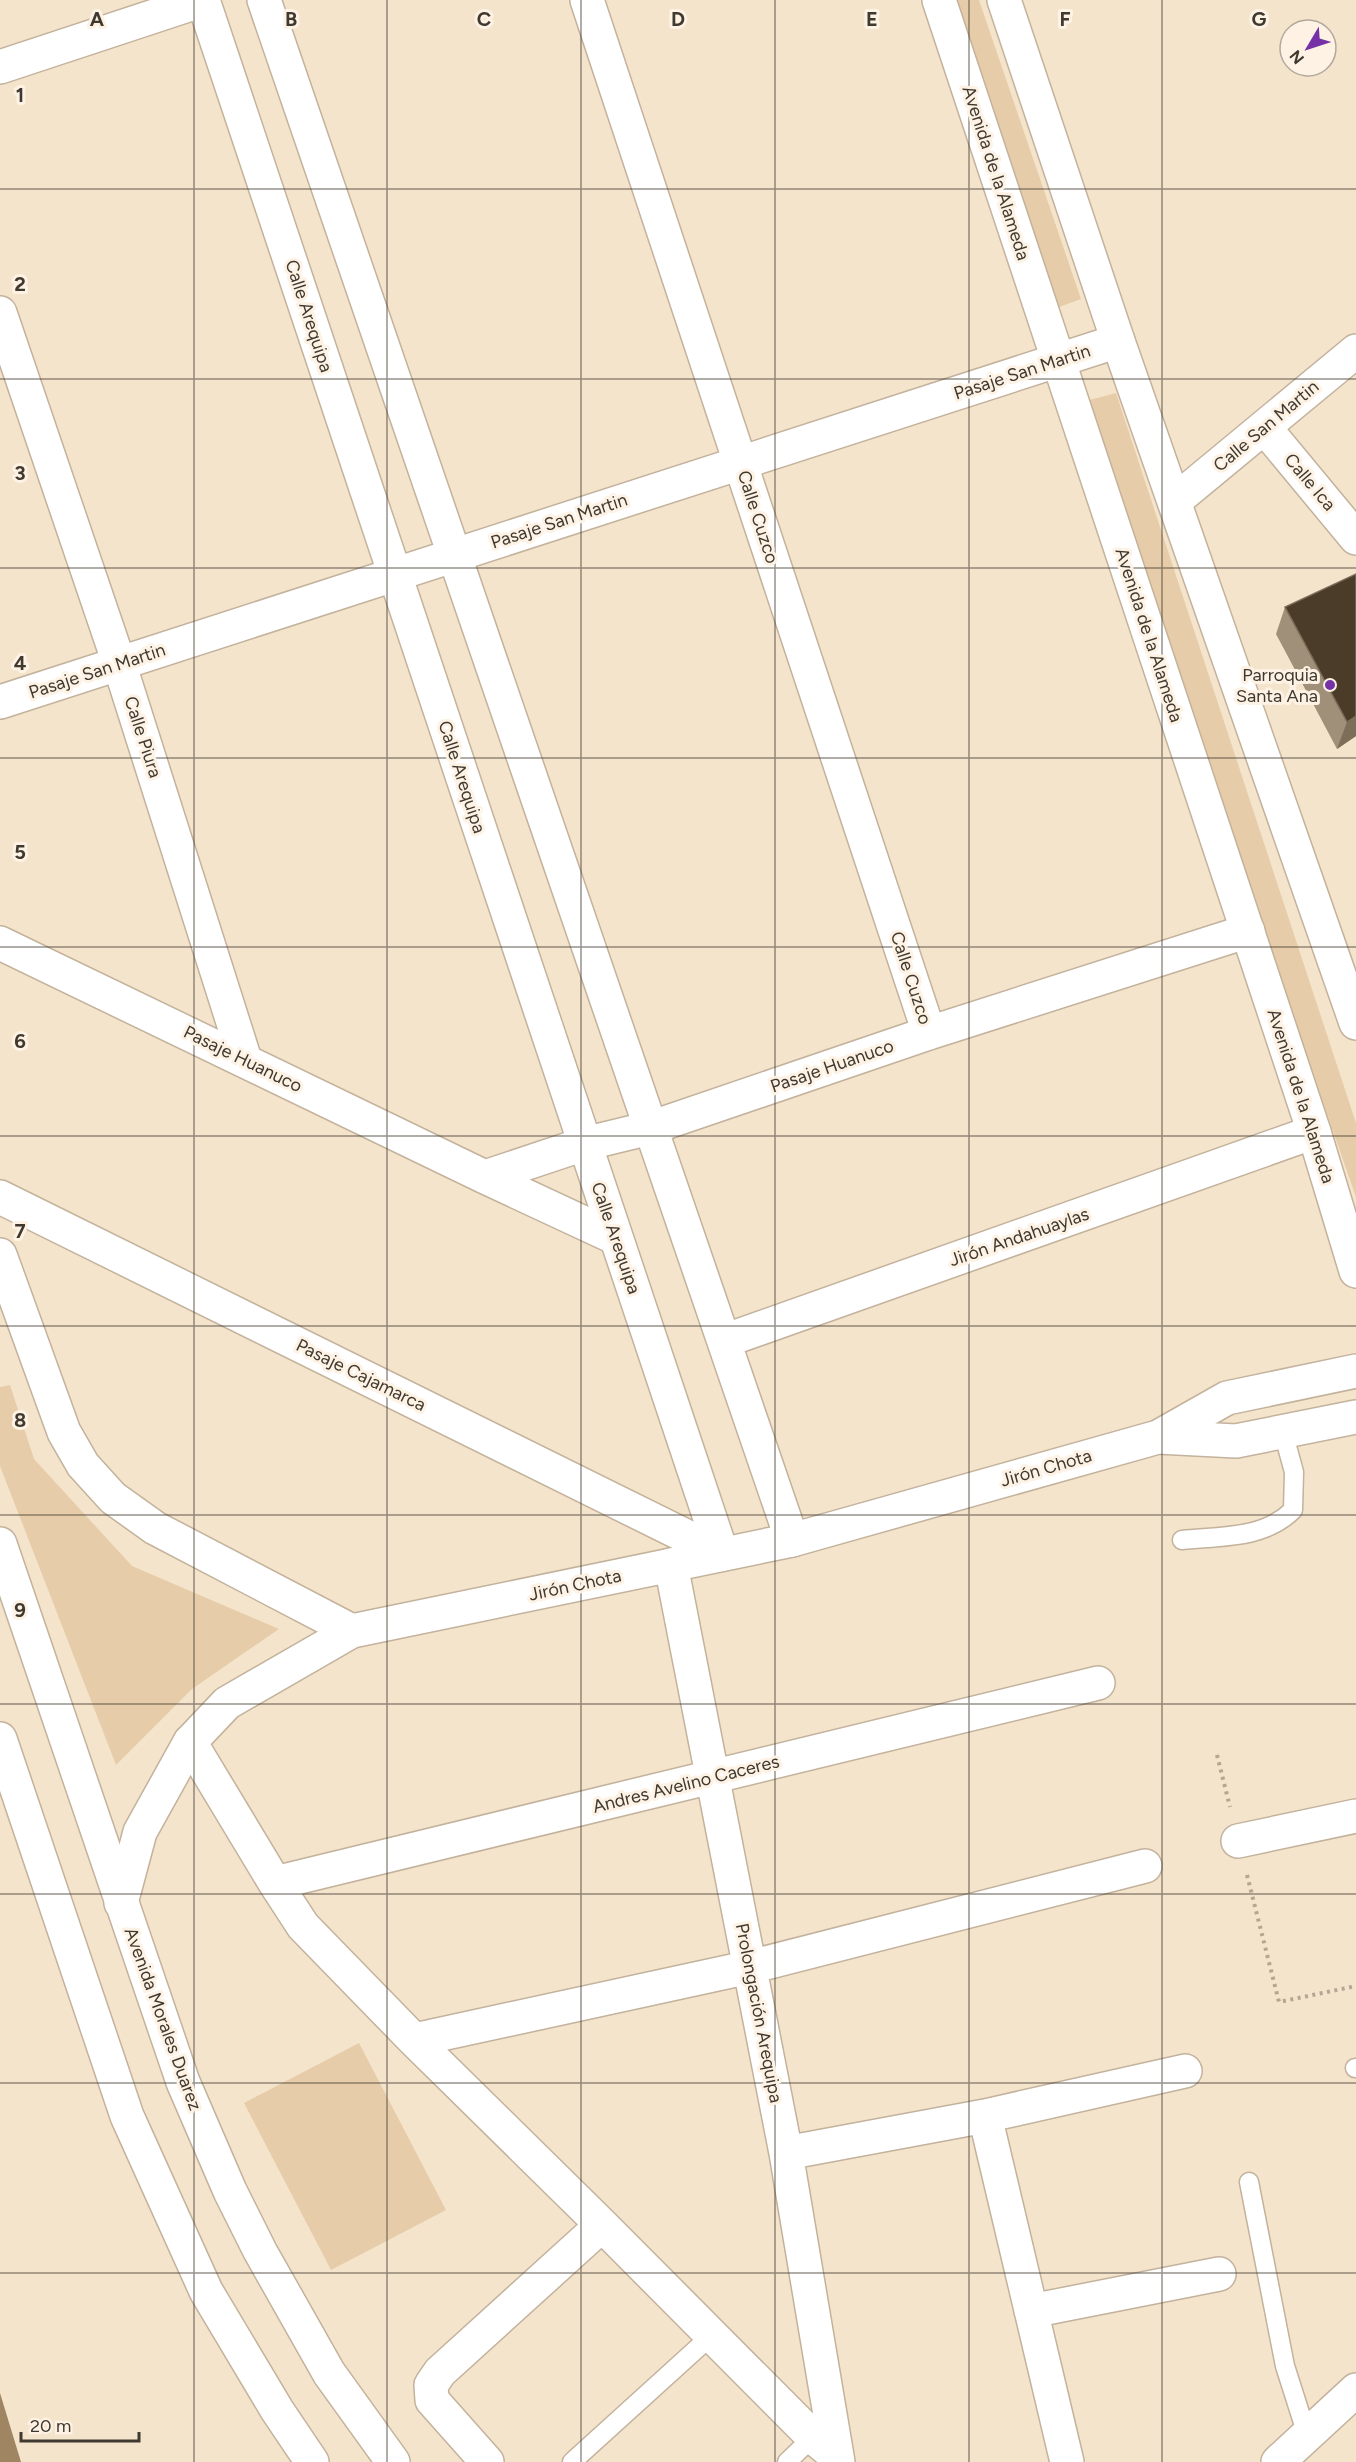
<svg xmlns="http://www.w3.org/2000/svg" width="1356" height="2462" viewBox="0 0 1356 2462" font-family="Figtree,sans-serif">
  <rect width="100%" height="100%" fill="#f5e4cc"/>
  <path fill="#e6cca8" d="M944,0H979L1081,299L1051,310Z
    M1116,393L1356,1123V1197L1078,403Z
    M10,1385L34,1459L132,1566L279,1629L192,1689L116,1765L0,1466V1387Z
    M359,2043L446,2210L331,2270L244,2103Z"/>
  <path fill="#9f8561" d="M0,2393L21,2462H0Z"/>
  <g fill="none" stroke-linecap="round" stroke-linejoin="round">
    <g stroke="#c3b29c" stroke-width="21">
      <path id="service" d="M1182,1540C1221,1536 1264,1539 1293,1510L1294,1472L1283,1432
        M1355,2068H1356
        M1249,2182L1285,2366L1307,2435
        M572,2462L712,2335
        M787,2462L813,2437"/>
    </g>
    <g stroke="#c3b29c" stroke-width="36">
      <path id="minor" d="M203,0L722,1554
        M264,0L792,1540
        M587,0L929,1033
        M0,67L203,0
        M0,313L119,663L245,1060
        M1264,427L1356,538
        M1176,500L1356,351
        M0,702L1118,341
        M0,943L485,1177L616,1238
        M485,1177L584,1144L650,1128L929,1033L1248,931
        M0,1197L722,1554
        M0,1255L64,1432L83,1465L113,1498L155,1528L352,1631
        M724,1341L1314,1132
        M671,1565L786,2153L838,2462
        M190,1742L275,1883L303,1926L414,2040L602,2225L813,2437L836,2456
        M1238,1841L1356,1816
        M275,1883L1098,1683
        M414,2040L750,1967L1145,1866
        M985,2116L1067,2462
        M786,2153L985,2116L1185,2071
        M1031,2311L1219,2274
        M487,2462L432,2400L431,2385L440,2372L602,2225"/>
    </g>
    <g stroke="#c3b29c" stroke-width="36">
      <path id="tertiary" d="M939,0L1314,1132L1356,1271
        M1004,0L1118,341L1356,1023
        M1158,1437L1236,1441L1356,1417
        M121,1903L140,1832L190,1742L227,1703L352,1631L792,1540L1158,1437L1227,1398L1356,1371"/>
    </g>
    <g stroke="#c3b29c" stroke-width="36">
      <path id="primary" d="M1278,2462L1356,2390"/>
    </g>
    <g stroke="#c3b29c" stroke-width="36">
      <path id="trunk" d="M0,1544L183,2082L230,2191L260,2251L329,2373L393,2462
        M0,1739L127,2116L206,2291L277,2410L312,2462"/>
    </g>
    <path stroke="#b4a693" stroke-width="4" stroke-dasharray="3 4.5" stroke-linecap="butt" d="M1217,1755L1230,1807
      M1247,1875L1279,2002L1356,1986"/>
    <use href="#service" stroke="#fff" stroke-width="18"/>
    <use href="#minor" stroke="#fff" stroke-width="33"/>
    <use href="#tertiary" stroke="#fff" stroke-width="33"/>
    <use href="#primary" stroke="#fff" stroke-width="33"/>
    <use href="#trunk" stroke="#fff" stroke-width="33"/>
  </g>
  <path fill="#a0907a" d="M1285,607L1356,736L1337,749L1276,634Z"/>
  <path fill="#7d6e59" d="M1356,716V736L1337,749L1347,722Z"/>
  <path fill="#4a3c28" stroke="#7d6e59" stroke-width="1.5" d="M1356,574V716L1347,722L1285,607Z"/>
  <path fill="none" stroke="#40392f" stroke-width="1.5" stroke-opacity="0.55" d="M194,0V2462M387,0V2462M581,0V2462M775,0V2462M969,0V2462M1162,0V2462M0,189H1356M0,379H1356M0,568H1356M0,758H1356M0,947H1356M0,1136H1356M0,1326H1356M0,1515H1356M0,1704H1356M0,1894H1356M0,2083H1356M0,2273H1356"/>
  <circle fill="#7531a5" stroke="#fdf2e4" stroke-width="2" cx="1330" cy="685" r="6"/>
  <g text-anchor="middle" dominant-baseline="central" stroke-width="6" stroke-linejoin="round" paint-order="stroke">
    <g font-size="18" fill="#40392f" stroke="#fdf2e4">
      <text transform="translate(996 173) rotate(72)">Avenida de la Alameda</text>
      <text transform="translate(309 316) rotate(72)">Calle Arequipa</text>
      <text transform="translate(1022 372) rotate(-18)">Pasaje San Martin</text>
      <text transform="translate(1266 426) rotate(-40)">Calle San Martin</text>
      <text transform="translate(1310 482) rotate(50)">Calle Ica</text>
      <text transform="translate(758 517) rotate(72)">Calle Cuzco</text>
      <text transform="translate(559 521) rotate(-18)">Pasaje San Martin</text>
      <text transform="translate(1149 635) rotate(72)">Avenida de la Alameda</text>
      <text transform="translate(97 671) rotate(-18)">Pasaje San Martin</text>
      <text transform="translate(143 737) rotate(72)">Calle Piura</text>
      <text transform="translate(462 777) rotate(72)">Calle Arequipa</text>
      <text transform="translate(911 978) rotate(72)">Calle Cuzco</text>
      <text transform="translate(243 1059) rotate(26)">Pasaje Huanuco</text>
      <text transform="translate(832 1066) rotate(-19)">Pasaje Huanuco</text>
      <text transform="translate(1301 1096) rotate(72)">Avenida de la Alameda</text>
      <text transform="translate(1019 1237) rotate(-19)">Jirón Andahuaylas</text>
      <text transform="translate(616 1238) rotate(71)">Calle Arequipa</text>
      <text transform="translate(361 1375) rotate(26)">Pasaje Cajamarca</text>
      <text transform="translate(1046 1468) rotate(-16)">Jirón Chota</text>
      <text transform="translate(575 1585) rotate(-12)">Jirón Chota</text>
      <text transform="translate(686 1784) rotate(-14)">Andres Avelino Caceres</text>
      <text transform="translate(759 2013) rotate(79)">Prolongación Arequipa</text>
      <text transform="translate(163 2019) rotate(70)">Avenida Morales Duarez</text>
    </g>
    <g font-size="18" fill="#40392f" stroke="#fdf2e4" text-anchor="end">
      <text x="1318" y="675">Parroquia<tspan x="1318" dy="21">Santa Ana</tspan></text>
    </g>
  </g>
  <g font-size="20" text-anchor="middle" font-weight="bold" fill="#40392f" stroke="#fdf2e4" stroke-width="6" stroke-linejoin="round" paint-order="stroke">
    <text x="97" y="26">A</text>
    <text x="291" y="26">B</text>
    <text x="484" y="26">C</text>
    <text x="678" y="26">D</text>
    <text x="872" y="26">E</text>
    <text x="1065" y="26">F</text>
    <text x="1259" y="26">G</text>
    <text x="20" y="102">1</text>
    <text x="20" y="291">2</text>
    <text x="20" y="480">3</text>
    <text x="20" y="670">4</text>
    <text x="20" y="859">5</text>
    <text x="20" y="1048">6</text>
    <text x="20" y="1238">7</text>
    <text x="20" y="1427">8</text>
    <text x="20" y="1617">9</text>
  </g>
  <g transform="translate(1308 48) rotate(231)"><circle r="28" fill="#fdf2e4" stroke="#b1a89c" stroke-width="1.5"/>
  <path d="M0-4.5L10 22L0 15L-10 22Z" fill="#7531a5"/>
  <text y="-9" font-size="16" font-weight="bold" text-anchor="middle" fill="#40392f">N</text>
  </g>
  <path d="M21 2432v9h118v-9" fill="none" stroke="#40392f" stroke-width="3"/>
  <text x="30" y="2432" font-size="18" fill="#40392f" stroke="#fdf2e4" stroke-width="4.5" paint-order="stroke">20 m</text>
</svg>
